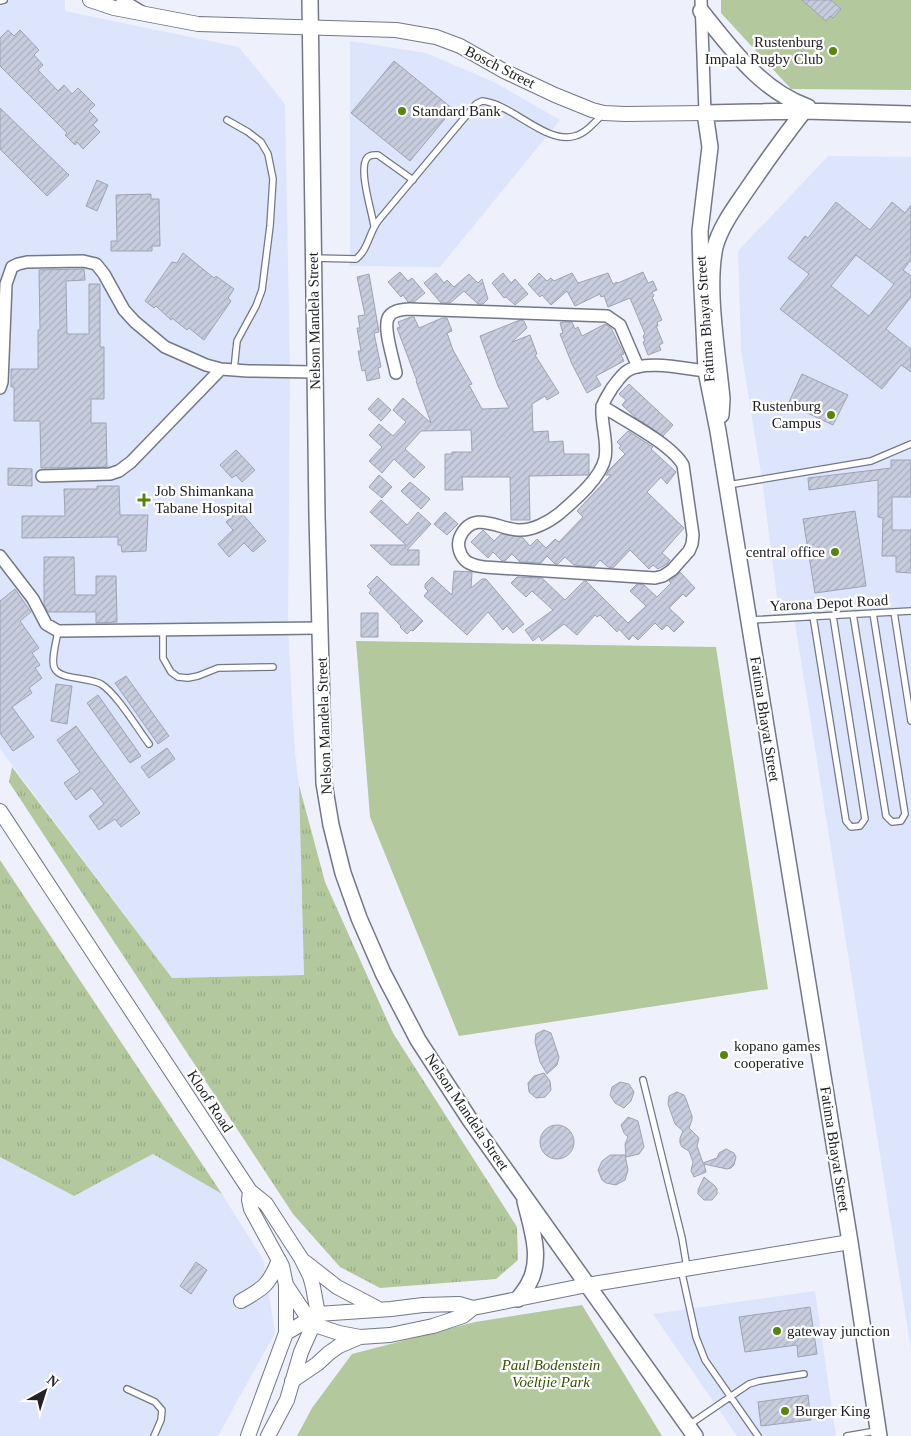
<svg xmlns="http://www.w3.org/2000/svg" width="911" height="1436" viewBox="0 0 911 1436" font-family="'Times New Roman',serif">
  <defs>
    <pattern id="grass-tufts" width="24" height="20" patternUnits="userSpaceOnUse" patternTransform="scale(1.25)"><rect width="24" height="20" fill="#b3c89c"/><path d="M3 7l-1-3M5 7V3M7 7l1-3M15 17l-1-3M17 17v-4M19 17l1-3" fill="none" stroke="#9aac86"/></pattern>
    <pattern id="building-hatch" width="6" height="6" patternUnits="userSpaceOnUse" patternTransform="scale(1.25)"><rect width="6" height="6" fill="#c7cdde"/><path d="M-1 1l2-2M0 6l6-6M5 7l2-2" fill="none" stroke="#abb0be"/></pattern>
  </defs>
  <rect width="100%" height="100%" fill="#eef1fc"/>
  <path fill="#dde5fd" d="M0,0H65V11L239,47L285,104L290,372L288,628L295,754L299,785L304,975L172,978L0,749Z
    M350,41L426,53L494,82L560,120L440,267L350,266Z
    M828,156L911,157V1349L794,617L792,605H778L762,480L741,350L738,251Z
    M153,1154L222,1194L263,1259L275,1333L218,1436H0V1157L74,1196Z
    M815,1291L836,1436H737L653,1314Z"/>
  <path fill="url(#grass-tufts)" d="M12,767L172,978L304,975L299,785L325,882L393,1033L517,1227L518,1260L496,1279L380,1288L340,1267L293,1214L9,782Z
    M0,860L222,1194L153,1154L74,1196L0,1157Z"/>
  <path fill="#b3c89c" d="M721,0H911V90L791,89L721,13Z
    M356,641L716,647L768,989L459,1036L370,817Z
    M582,1305L662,1436H297L312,1408L352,1354L475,1322Z"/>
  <path fill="url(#building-hatch)" stroke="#9ea3b4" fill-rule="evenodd" d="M802,0H831L841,9L833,18L830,16L826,21Z
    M8,30L14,36L20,30L39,50L34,55L43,65L38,70L58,91L64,85L72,94L78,88L95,105L89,111L98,120L93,125L100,132L83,149L77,142L75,145L65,135L67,133L0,66V38Z
    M394,61L453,109L410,161L351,113Z
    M0,108L69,175L47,196L0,149Z
    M97,180L108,185L97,211L86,206Z
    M151,194V199H159L160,246H152V251H111V241H117L116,195Z
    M836,202L870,230L892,202L905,213L911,205V260L903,270L911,276V297L886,329L911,349V372L901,365L882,389L780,309L809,274L788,258L805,236L808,238ZM856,255L894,284L869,316L831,286Z
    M183,253L214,278L216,276L234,289L228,298L231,301L204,340L189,328L187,330L172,318L171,320L156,306L154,308L145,301L172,262L177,263Z
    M84,269L85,280L66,281L67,334H89V284H100V347H104V399H91V423H106L107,467L41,468L40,421H14V387H11V369H38V330H40L39,270Z
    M400,272L408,281L412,278L425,293L414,302H408L403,295L401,297L388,282Z
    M643,272L648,283L653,281L657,290L652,292L654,296L652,297L662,320L657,322L658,326H656L663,343L659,345L661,350L648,355L643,342L645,341L643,336L645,334L630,298L608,307L604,296L601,297L600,294L575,306L567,291L551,305L542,295L540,297L528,284L539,273L547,281L551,278L554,281L572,273L578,283L608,273L613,284L617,282L618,283Z
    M436,273L444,283L447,280L454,287L469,274L478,283L482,279L488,299L483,304H478L464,291L450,303H441L424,283Z
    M503,273L511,283L515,279L528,294L515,305L506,297L504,298L492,283Z
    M369,274L379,332L374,333L381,367L378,368L380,378L367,381L365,370L362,371L358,351H361L357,328H360L358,316L365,315L357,277Z
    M411,317H414L419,328L442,318H447L452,331L447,333L453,350L472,384L469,385L482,409L509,408L498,386L480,336L520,320L524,321L527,328L512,342L530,335L537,354L535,355L559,393L547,400L545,396L532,404L533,432L548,431L549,442L563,441L564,454H589V473L588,475L529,476L530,520H511L510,477H462L463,490H445V454H452V452H472L471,430L421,431L405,449L425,467L414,478L394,459L382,473L369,461L382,447L369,435L379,424L393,436L406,422L393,410L403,398L431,423L416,381H417L397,328L400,327L398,322Z
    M563,322H572L575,329L578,327L582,336L605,324L611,328L624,354L621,355L624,361L596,376L601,385L587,393L572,364L560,334L563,333L560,323Z
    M802,374L848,395L833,425L788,404Z
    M629,384L673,425L663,436L636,418L622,405L626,400L619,394Z
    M378,398L391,410L381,421L368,409Z
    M628,431L653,447L651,449L676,472L667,484L661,477L647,492L684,528L662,553L670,560L667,564L658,569L653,565L649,569L630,550L613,568L608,567L600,560L594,567L574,565L565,557L558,564H555L547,556L541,563L520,562L512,554L505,561H502L493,552L488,558L471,542L483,530L494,541L501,534L522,537L530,546L537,539L546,548L555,539L559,542L583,517L577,511L611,475H606L609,470L625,454L619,448L621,446L617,442Z
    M236,450L255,470L242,482L236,475L232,478L220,465Z
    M891,460H911V497H892V530H911V573L896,572V556H882L883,518L878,517V480L809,490L808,478L891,468Z
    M8,468L32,469V486L8,485Z
    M379,475L392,487L382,498L369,487Z
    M410,482L430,499L421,509L401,491Z
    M97,486H119L120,515H148L146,551L122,552L121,545H118V537L22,538V516H65L64,489H97Z
    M381,500L407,525L418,512L431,524L407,550H419V565H391L370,545H406L370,512Z
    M239,510L266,541L253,552L244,543L229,557L218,544L233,530L226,522Z
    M855,511L866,586L815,593L803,519Z
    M445,512L458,524L447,535L434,524Z
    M44,557H74L75,595H96V576H116L117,622L96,623V612H48L44,605Z
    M454,571L472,572L471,588L482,579H486L524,624L513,633L507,626L503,630L488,612L467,635L424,596L428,591L425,588V584L432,577L452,595Z
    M680,572L695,588L686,597L683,594L669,608L684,622L674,632L667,625L662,630L655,623L638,640L633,635L629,640L619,629L617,632L600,615L597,617L595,615L577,635L564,624L542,641L539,636L533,641L525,630L553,610L532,591L526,597L511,583L517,577L542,578L565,600L584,581H586L628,623L646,606L630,591L637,584L644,585L657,597L671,583L669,581Z
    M377,576L423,621L413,631L411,630L407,634L400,627L401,626L369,593L371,590L367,586Z
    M15,589L31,612L20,621L39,648L32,653L40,665L35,668L42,678L29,688L32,693L12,707L34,737L13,751L0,733V601Z
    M361,613H378V637H361Z
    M126,676L169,736L158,744L115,683Z
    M56,684L72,686L67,724L51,721Z
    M98,695L141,756L130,763L87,703Z
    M76,726L140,813L121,827L115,819L99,830L89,816L104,804L92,788L76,800L64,783L80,772L57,740Z
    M167,748L175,759L149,778L141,767Z
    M544,1030L551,1033L559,1057L557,1065L547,1074L540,1062L535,1042L536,1034Z
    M544,1073L550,1081L551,1090L545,1097L536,1098L529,1092L528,1083L534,1076Z
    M620,1082L629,1084L634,1092L631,1101L624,1108L615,1103L610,1095L612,1087Z
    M677,1092L684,1095L686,1099L692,1116V1120L689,1128L699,1138L697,1146L703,1163L717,1158L719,1153L726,1149L734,1153L736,1157L734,1165L731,1168L727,1169L704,1164L706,1172L694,1177L691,1171L693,1162L689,1151L682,1147L680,1143V1138L683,1131L675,1124L668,1104L669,1096Z
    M628,1117L638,1121L644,1147L639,1154L626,1157L625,1144L628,1137L624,1133L621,1125Z
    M540 1142a17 17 0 1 1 34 0a17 17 0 1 1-34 0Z
    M610,1155H625L628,1170L625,1180L616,1185L606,1183L602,1180L598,1170L602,1161Z
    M704,1177L715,1186L717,1189V1194L712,1200H704L698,1194V1190Z
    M196,1262L207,1270L191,1294L180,1286Z
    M810,1307L817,1354L798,1357L797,1345L745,1352L739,1317Z
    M808,1395L811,1420L761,1426L758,1402Z"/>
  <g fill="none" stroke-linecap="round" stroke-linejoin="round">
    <g stroke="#737887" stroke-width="8">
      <path id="service" d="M0,1L4,0
        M227,120L248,132L261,142L268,154L273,179L270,226L262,290L256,306L237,341L234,370
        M374,226C372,212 358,169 367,158C370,154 374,155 378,155L413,180
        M313,258L356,259C368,250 369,233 378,221L476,104L482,101C511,103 546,145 575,136C586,133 595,122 603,114
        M728,485L871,461L911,444
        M894,612L911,721
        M853,614L886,816L892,822L901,821L905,814L873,613
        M813,616L846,821L851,827L860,826L865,819L833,616
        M751,620L911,611
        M163,630V658L171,672L178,677L188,678L198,676L218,668L273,667
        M58,631C57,639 50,662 55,669C61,680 89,677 101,684C117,694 137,728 149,744
        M643,1080L682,1238L687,1268
        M681,1269L696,1337L705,1360L758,1436
        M127,1389L155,1402L162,1410L161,1420L154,1436
        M689,1425L749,1384L759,1381L804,1374
        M847,1436L876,1431"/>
    </g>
    <g stroke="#737887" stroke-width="14">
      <path id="minor" d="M122,0L142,12
        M701,0L705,113
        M396,373C394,361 383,329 388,318C392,310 401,310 409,309L607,316L620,325L638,367
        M0,388L2,382L6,284L12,267L18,264L27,262L83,261L96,264L104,274L124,310L135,322L165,347L206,365L221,369L248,371L315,372
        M602,406C624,420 671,444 683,465L693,535L692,544L689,551L672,570L663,576L655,578L484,567C477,566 469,565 464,559C459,553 457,544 460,537C473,509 498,529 518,530C532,531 549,522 560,513C575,500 601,478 605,458C608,441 601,424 602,408C603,401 609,394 612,388C617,382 621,375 627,371C645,359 686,369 706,371
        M42,476L110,474L119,471L131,462L221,369
        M0,556L33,599L46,624L58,631L320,628"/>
    </g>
    <g stroke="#737887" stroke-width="16">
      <path id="tertiary" d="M90,0L114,8L198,24L396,30L436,37L460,46L504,71L555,95L592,110L604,113L625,114L705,113
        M0,811L250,1191L249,1200L251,1209L282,1266L286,1285V1333L248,1436
        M250,1191L266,1204L301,1258L310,1276L313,1287L318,1314L301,1352L287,1400L268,1436
        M305,1262L337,1287L377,1308
        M286,1285L312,1324L339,1333L360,1337L390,1335L433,1326L463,1316L473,1308L587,1285L850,1242
        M241,1301C264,1288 269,1285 279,1260
        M286,1333L318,1314L391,1309L423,1305L459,1304L473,1308
        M292,1381L317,1364L329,1353L339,1346L360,1337"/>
    </g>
    <g stroke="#737887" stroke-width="18">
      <path id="secondary" d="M310,0L317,516L324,783L331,825L343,873L359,918L383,973L418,1040L470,1120L695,1436
        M701,11C731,48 761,91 808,107
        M721,415L722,399C718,354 706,290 715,247C720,228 733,210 744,194C763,166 783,138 804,111
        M518,1299C522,1294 526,1289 529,1283C543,1258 531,1227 525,1201
        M879,1436L850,1242L718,431L706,371L701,267L700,231L710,147L705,113L804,111L911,114"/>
    </g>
    <use href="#service" stroke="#fff" stroke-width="5.5"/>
    <use href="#minor" stroke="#fff" stroke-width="11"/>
    <use href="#tertiary" stroke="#fff" stroke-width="14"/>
    <use href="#secondary" stroke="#fff" stroke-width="15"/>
  </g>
  <g fill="#59840e" stroke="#fff" stroke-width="2">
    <circle cx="833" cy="51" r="5"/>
    <circle cx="402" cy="111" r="5"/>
    <circle cx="831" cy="415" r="5"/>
    <path d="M141.5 492.5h5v5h5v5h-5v5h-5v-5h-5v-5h5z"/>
    <circle cx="835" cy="552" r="5"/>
    <circle cx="724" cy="1055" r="5"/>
    <circle cx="777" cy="1331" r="5"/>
    <circle cx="785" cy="1411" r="5"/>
  </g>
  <g text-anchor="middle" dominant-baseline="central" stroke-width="4.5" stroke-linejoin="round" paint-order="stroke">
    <g font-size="15" fill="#202228" stroke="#fff" text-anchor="start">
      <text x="823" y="42" text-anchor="end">Rustenburg<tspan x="823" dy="17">Impala Rugby Club</tspan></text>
      <text x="412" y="111">Standard Bank</text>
      <text x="821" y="406" text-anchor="end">Rustenburg<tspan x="821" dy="17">Campus</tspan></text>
      <text x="155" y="491">Job Shimankana<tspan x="155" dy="17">Tabane Hospital</tspan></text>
      <text x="825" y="552" text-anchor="end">central office</text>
      <text x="734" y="1046">kopano games<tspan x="734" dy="17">cooperative</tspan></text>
      <text x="787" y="1331">gateway junction</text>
      <text x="795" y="1411">Burger King</text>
    </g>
    <g font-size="15" fill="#202228" stroke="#fff">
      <text transform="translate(500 67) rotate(27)">Bosch Street</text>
      <text transform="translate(705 319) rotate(-94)">Fatima Bhayat Street</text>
      <text transform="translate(314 321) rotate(-91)">Nelson Mandela Street</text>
      <text transform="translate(829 603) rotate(-3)">Yarona Depot Road</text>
      <text transform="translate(765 719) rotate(81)">Fatima Bhayat Street</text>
      <text transform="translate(324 726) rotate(-92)">Nelson Mandela Street</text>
      <text transform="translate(210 1101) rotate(57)">Kloof Road</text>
      <text transform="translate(467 1112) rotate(56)">Nelson Mandela Street</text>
      <text transform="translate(835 1149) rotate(81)">Fatima Bhayat Street</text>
    </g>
    <g font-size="15" font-style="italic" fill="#345100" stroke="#fff">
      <text x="551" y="1365">Paul Bodenstein<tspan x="551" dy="17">Voëltjie Park</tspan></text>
    </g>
  </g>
  <g transform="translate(45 1391) rotate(39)" stroke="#ffffff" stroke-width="4" paint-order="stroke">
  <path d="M0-4L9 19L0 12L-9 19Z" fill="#202228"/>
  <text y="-8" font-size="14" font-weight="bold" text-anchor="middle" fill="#202228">N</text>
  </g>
</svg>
